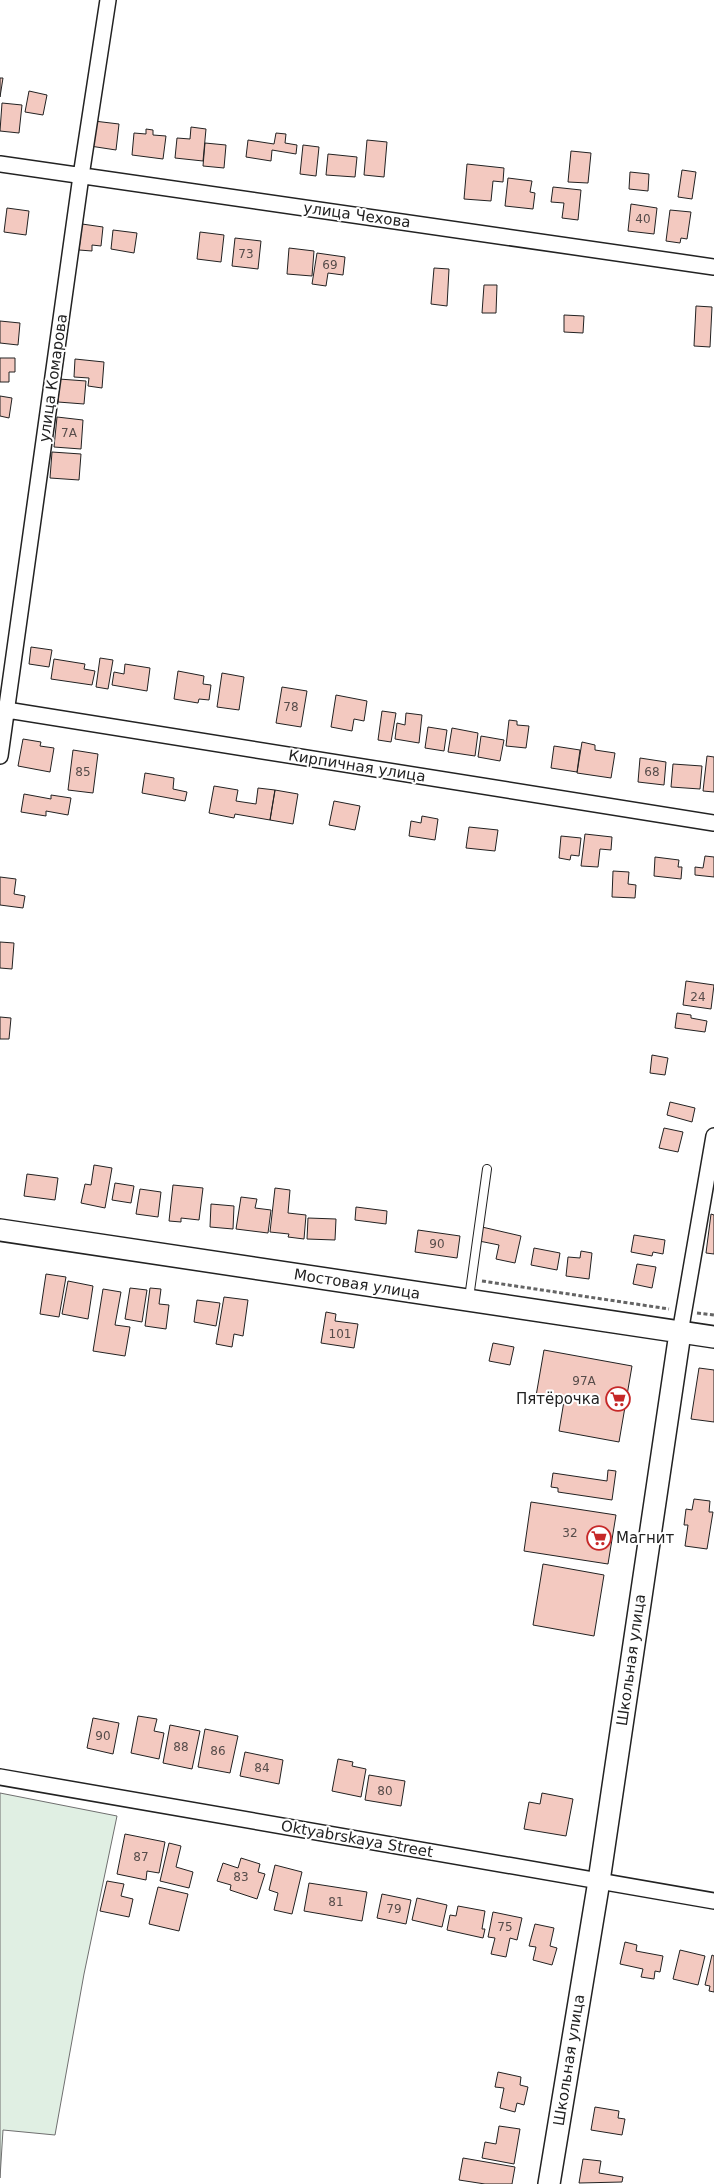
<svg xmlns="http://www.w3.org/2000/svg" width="714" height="2184" viewBox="0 0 714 2184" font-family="'DejaVu Sans',sans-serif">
  <rect width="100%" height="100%" fill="#fff"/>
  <path fill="#e0efe3" stroke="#6f6f6f" d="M0,1793L117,1816L84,1974L55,2135L3,2130L0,2178Z"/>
  <path fill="#f3c9c0" stroke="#222" d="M0,78H3L0,97Z
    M29,91L47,95L43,115L25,112Z
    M2,103L22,105L19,133L0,131Z
    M94,121L119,124L116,150L90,146Z
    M191,127L206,129L203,161L175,158L177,138L190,139Z
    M146,129L153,130V135L166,136L163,159L132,155L134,133L146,134Z
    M276,133L286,134L285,143L297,145L296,154L272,150L271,161L246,157L248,140L274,144Z
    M367,140L387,142L384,177L364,175Z
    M205,143L226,145L224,168L203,166Z
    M303,145L319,147L316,176L300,174Z
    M571,151L591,153L588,183L568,182Z
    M328,154L357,157L355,177L326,175Z
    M467,164L504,168L503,182L493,181L491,201L464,199Z
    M682,170L696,172L692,199L678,197Z
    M630,172L649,174L648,191L629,189Z
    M508,178L532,181L530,192L535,193L533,209L505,206Z
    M553,187L581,190L578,220L562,218L564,203L551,202Z
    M631,204L657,208L654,234L628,231Z
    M7,208L29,211L26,235L4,232Z
    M670,210L691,212L687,239L681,238L680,243L666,241Z
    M82,224L103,227L101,246L92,245V251L79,250Z
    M113,230L137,233L134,253L111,249Z
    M200,232L224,235L221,262L197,259Z
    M235,238L261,241L258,269L232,266Z
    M289,248L314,251L312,276L287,274Z
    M317,253L345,257L343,275L328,273L326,286L312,284Z
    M434,268L449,269L447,306L431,304Z
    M484,285H497L496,313H482Z
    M696,306L712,307L710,347L694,346Z
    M564,315L584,316L583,333L564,332Z
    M0,321L20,323L18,345L0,343Z
    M0,358H15V372H9V382H0Z
    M75,359L104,362L102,388L88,386L89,378L74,377Z
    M59,379L86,381L84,404L58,402Z
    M0,396L12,398L9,418L0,416Z
    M57,417L83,420L81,449L54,447Z
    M52,452L81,454L79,480L50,478Z
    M31,647L52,650L49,667L29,664Z
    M100,658L113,660L108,689L96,687Z
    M54,659L85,664L84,669L95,671L92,685L51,679Z
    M125,664L150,668L147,691L112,685L114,672L124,674Z
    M178,671L204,676L203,684L211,685L209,700L199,699L198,703L174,699Z
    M222,673L244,677L239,710L217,707Z
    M282,687L307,691L301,727L276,723Z
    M336,695L367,701L364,721L354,719L352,731L331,727Z
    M382,711L396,713L391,742L378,740Z
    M406,713L422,715L419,743L395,739L397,723L405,725Z
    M509,720L517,721V725L529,726L526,748L506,746Z
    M428,727L447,730L444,751L425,748Z
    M452,728L478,733L475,756L448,752Z
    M481,736L504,740L500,761L478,757Z
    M23,739L41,742L40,746L54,748L50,772L18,766Z
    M582,742L595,745V750L615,753L611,778L577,773Z
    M554,746L580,750L577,772L551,768Z
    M73,750L98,754L93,793L68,790Z
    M707,756L714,757V792L703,791Z
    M640,758L666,762L664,785L638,782Z
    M673,764L702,766L700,789L671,787Z
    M145,773L174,778L173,789L187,792L185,801L142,793Z
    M214,786L238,790L236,801L256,804L258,788L275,790L270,820L235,814L234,818L209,813Z
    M275,790L298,794L293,824L270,820Z
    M24,794L51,799V795L71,798L68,815L46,811V816L21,812Z
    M334,801L360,806L355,830L329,825Z
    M422,816L438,819L435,840L409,836L411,821L421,823Z
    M469,827L498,830L495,851L466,848Z
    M585,834L612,837L611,850L600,849L598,867L581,866Z
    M561,836L581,838L579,856L571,855L570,860L559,858Z
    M705,856L714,857V877L695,875V867L703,868Z
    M655,857L679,860L678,867H682L681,879L654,876Z
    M613,871L629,872L628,884L636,885L635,898L612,897Z
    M0,877L16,879L14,894L25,896L23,908L0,905Z
    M0,942L14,943L12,969L0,968Z
    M686,981L714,985L711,1009L683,1005Z
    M677,1013L691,1015V1018L707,1021L705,1032L675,1028Z
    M0,1017L11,1018L9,1039H0Z
    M652,1055L668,1058L665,1075L650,1073Z
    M670,1102L695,1108L692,1122L667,1115Z
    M664,1128L683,1132L678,1152L659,1148Z
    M94,1165L112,1168L105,1208L81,1203L85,1184L91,1185Z
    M27,1174L58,1178L55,1200L24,1196Z
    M115,1183L134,1186L131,1203L112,1200Z
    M173,1185L203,1188L199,1220L181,1218V1222L169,1221Z
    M275,1188L290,1190L288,1213L306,1215L304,1239L288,1237L289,1234L270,1232Z
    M140,1189L161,1192L158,1217L136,1214Z
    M241,1197L257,1199L255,1208L271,1210L268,1233L236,1229Z
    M211,1204L234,1206L233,1229L210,1227Z
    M356,1207L387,1211L386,1224L355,1220Z
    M711,1214L714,1215V1254L706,1253Z
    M308,1218L336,1219L335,1240L307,1239Z
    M482,1227L521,1236L515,1263L496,1259L499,1245L479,1241Z
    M418,1230L460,1236L457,1258L415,1252Z
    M634,1235L665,1240L663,1254L653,1252L652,1256L631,1252Z
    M534,1248L560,1253L557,1270L531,1265Z
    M581,1251L592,1253L589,1279L566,1276L568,1257L580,1258Z
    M637,1264L656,1267L652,1288L633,1284Z
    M46,1274L66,1277L59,1317L40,1314Z
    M68,1281L93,1286L88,1319L62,1314Z
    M130,1288L147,1290L142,1322L125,1319Z
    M150,1288L161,1289L159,1304L169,1305L166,1329L145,1326Z
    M103,1289L121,1292L115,1325L130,1327L125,1356L93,1351Z
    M224,1297L248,1300L243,1336L234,1334L232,1347L216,1344Z
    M197,1300L220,1303L216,1326L194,1322Z
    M326,1312L336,1314L335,1321L358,1324L354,1348L321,1343Z
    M493,1343L514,1347L510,1365L489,1361Z
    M544,1350L632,1366L619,1442L559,1431L564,1401L536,1396Z
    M699,1368L714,1370V1422L691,1419Z
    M608,1470L616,1471L612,1500L558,1492V1488L551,1487L553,1473L607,1481Z
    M694,1499L710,1501L709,1512H713L707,1549L685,1546L688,1525H684L686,1509L692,1510Z
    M531,1502L616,1515L608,1564L524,1551Z
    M543,1564L604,1575L594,1636L533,1625Z
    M138,1716L157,1719L154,1731L164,1733L159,1759L131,1753Z
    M93,1718L119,1723L113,1754L87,1748Z
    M170,1725L200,1731L192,1769L163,1763Z
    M205,1729L238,1736L230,1773L198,1767Z
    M245,1752L283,1760L279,1784L240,1776Z
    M338,1759L353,1762L352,1766L366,1769L361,1797L332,1791Z
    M369,1775L405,1781L401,1806L365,1800Z
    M542,1793L573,1799L566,1836L524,1829L529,1802L540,1804Z
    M125,1834L165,1842L159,1873L147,1871L146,1880L117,1874Z
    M169,1843L181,1846L176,1867L193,1872L189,1888L160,1881Z
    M241,1858L260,1864L258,1872L265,1874L257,1899L230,1890L231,1885L217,1881L223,1863L238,1868Z
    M275,1865L302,1872L292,1914L274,1910L278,1893L269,1890Z
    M107,1881L124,1884L121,1896L133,1899L129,1917L100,1911Z
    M309,1883L367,1892L362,1921L304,1911Z
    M158,1887L188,1894L179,1931L149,1924Z
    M382,1894L411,1900L406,1924L377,1918Z
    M417,1898L447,1905L442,1927L412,1920Z
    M458,1906L485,1911L482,1929H485L483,1938L447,1930L450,1915L456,1916Z
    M493,1912L522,1918L517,1940L510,1938L506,1957L491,1954L495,1938L488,1937Z
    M535,1924L554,1928L550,1946L557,1948L552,1965L533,1960L536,1947L529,1946Z
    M625,1942L637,1945L636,1951L663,1956L660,1972L655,1971L654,1979L641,1977L643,1969L620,1964Z
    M680,1950L705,1956L698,1985L673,1979Z
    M712,1955L714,1956V1992L709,1991L710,1986L705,1985Z
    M498,2072L521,2077L520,2085L528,2087L524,2105L517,2103L515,2112L500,2108L504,2088L495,2087Z
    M595,2107L619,2111L618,2118L625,2119L622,2135L591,2130Z
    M499,2126L520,2129L514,2164L482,2158L485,2142L496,2144Z
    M463,2158L515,2167L512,2184H485L459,2180Z
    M583,2159L601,2161L599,2173L623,2177L622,2182L579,2183Z"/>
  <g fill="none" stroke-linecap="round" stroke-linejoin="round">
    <g stroke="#222" stroke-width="10">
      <path id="lane" d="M469,1298L487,1169"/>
    </g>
    <g stroke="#222" stroke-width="18">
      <path id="street" d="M0,164L714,267
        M0,709L714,823
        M0,756L81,176L108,0
        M680,1333L714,1136
        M0,1777L714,1901"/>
    </g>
    <g stroke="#222" stroke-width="24">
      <path id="secondary" d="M0,1230L714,1337
        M549,2184L599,1881L680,1333"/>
    </g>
    <path stroke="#646464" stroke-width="3" stroke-dasharray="4 2.5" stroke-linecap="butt" d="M482,1281L669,1309
      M697,1313L714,1315"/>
    <use href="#lane" stroke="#fff" stroke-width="8"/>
    <use href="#street" stroke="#fff" stroke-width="15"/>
    <use href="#secondary" stroke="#fff" stroke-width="21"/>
  </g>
  <defs>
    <g id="supermarket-ring" transform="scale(1.25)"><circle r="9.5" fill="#fff" stroke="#c62828" stroke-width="1.5"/><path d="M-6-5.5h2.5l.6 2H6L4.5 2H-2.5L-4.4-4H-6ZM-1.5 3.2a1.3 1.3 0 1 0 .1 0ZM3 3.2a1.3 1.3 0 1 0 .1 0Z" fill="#c62828"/></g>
  </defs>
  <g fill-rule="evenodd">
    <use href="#supermarket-ring" x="618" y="1399"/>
    <use href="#supermarket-ring" x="599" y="1538"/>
  </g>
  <g text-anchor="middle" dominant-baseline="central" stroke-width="4" stroke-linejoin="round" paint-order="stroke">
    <g font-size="12" fill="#564c4a">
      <text x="643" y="219">40</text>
      <text x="246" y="254">73</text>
      <text x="330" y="265">69</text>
      <text x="69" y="433">7А</text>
      <text x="291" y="707">78</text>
      <text x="83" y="772">85</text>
      <text x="652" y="772">68</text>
      <text x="698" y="997">24</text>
      <text x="437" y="1244">90</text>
      <text x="340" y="1334">101</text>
      <text x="584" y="1381">97А</text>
      <text x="570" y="1533">32</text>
      <text x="103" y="1736">90</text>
      <text x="181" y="1747">88</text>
      <text x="218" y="1751">86</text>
      <text x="262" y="1768">84</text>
      <text x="385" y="1791">80</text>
      <text x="141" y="1857">87</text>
      <text x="241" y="1877">83</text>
      <text x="336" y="1902">81</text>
      <text x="394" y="1909">79</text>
      <text x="505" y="1927">75</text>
    </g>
    <g font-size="15" fill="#222" stroke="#fff">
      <text transform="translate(357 215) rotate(8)">улица Чехова</text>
      <text transform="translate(53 378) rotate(-82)">улица Комарова</text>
      <text transform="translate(357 766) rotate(9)">Кирпичная улица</text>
      <text transform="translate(357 1284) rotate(9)">Мостовая улица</text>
      <text transform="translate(631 1660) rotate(-82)">Школьная улица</text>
      <text transform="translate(357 1839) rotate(10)">Oktyabrskaya Street</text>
      <text transform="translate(569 2060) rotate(-81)">Школьная улица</text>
    </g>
    <g font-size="15" fill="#222" stroke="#fff" text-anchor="end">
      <text x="600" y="1399">Пятёрочка</text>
      <text x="616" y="1538" text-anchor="start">Магнит</text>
    </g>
  </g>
</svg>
